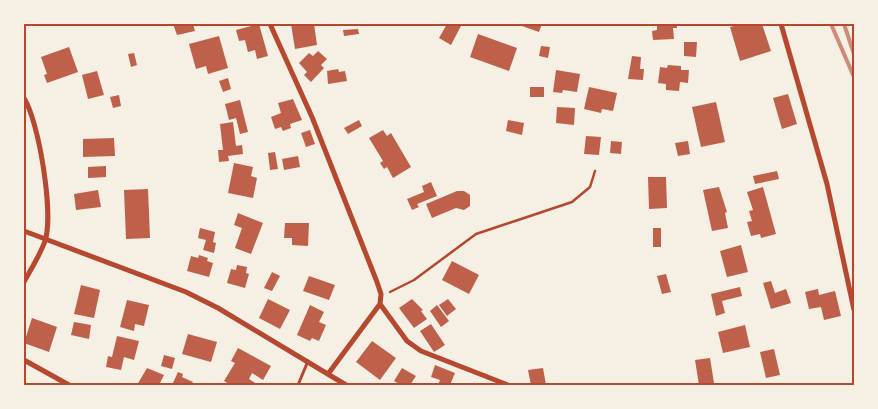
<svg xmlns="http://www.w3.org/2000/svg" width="878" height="409" viewBox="0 0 878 409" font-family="'Playfair Display',serif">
  <rect width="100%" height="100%" fill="#f6efe4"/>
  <path fill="#bf614a" d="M173,24H193L195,31L177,35Z
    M259,24L268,56L257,59L255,50L248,52L245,40L239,41L236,30Z
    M291,24H314L317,45L295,49Z
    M447,24H462L451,45L439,38Z
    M523,24H542L539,32L522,26Z
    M657,24H677V28H673L674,39L653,40L652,31L657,30Z
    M742,24H762L771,51L740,61L730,27Z
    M358,29L359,34L344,36L343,30Z
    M478,34L517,48L509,71L470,57Z
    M219,36L228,68L208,74L206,66L196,69L189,44Z
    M684,42H697L696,57L684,56Z
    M541,46L550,47L548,58L539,56Z
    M69,47L78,72L47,83L44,75L47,74L41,57Z
    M318,51L327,59L321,65L324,68L311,82L304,75L307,72L299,63L309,53L313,56Z
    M134,53L137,65L131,67L128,54Z
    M632,56L641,57L640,69H644L643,80L628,79Z
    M668,65L681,66V70H689L688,83L680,82L679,91L666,90V84L658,83L660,67L667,68Z
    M338,69L339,72L345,71L347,81L328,84L327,71Z
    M556,70L580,74L577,92L563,90L562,93L553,92Z
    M97,71L104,95L88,99L82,75Z
    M228,78L231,89L223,92L219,81Z
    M530,87H544V97H530Z
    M589,87L617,93L613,111L602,109L601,113L584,109Z
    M788,94L797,124L782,129L773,98Z
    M119,95L121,106L113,108L110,97Z
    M293,99L302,120L290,124L291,128L283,131L281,127L275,129L271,117L281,113L278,103Z
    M240,100L248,132L240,134L236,118L229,120L225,104Z
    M716,102L725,142L701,147L692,107Z
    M557,107L575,108L574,125L556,123Z
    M359,120L362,126L348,134L344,128Z
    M508,120L524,123L522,135L506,131Z
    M233,122L236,146L242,145L243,154L228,156L229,161L219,162L218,150H223L220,124Z
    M310,130L315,144L306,147L301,133Z
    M383,130L387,136L391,133L411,167L393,178L387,167L384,169L380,163L383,161L369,138Z
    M586,136L601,137L599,155L584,154Z
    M114,138L115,156L83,157V139Z
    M611,141L622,142L621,154L610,153Z
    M688,141L690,154L678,156L675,143Z
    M275,152L278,169L270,170L268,153Z
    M298,156L300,167L284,170L282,159Z
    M234,163L253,167L251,176L257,178L253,198L228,193Z
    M106,166V177L88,178V167Z
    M777,171L779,179L755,184L753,176Z
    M648,177H666L667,208L649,209Z
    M431,182L437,196L417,204L419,207L412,210L407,199L424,192L422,186Z
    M719,187L727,212L725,213L728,228L712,231L703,190Z
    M763,187L776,234L761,238L760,234L751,236L747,222L752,221L749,211L753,210L747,192Z
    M148,189L150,238L126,239L124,190Z
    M98,190L101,207L76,210L74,194Z
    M457,191H464L470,195V206L464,210L456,208L432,218L426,204Z
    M238,213L263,223L251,254L235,248L242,228L234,225Z
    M285,223H309L308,246L292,245V238H284Z
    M200,228L215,232L213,242L216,243L214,253L203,250L206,240L198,238Z
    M653,228H661V247H653Z
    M741,245L748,272L727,277L720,251Z
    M199,255L208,258L207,261L213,263L209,277L187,271L191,256L198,258Z
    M452,261L479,275L469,294L442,280Z
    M237,265L247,267L246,273L249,274L245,288L227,283L231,269L236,270Z
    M272,272L280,276L272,291L264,288Z
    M666,274L671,292L662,294L657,276Z
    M309,276L335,285L329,300L303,291Z
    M771,281L775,293L786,289L791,303L771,309L763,283Z
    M81,285L100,290L94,318L74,314Z
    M740,287L742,296L722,301L725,313L716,316L711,294Z
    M818,289L819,295L835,291L841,316L824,320L821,307L809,309L805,292Z
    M268,299L290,310L280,329L259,318Z
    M412,299L423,310L421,311L427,319L414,328L399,308Z
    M448,299L456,309L447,316L439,305Z
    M127,300L149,305L144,326L135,324L134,331L120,327Z
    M310,305L324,312L319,322L326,325L319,341L312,338L310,341L297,335Z
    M437,305L449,321L441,327L430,311Z
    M32,318L57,327L49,352L24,343Z
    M74,322L91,325L89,339L71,335Z
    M431,324L445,345L434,352L420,331Z
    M745,325L750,347L723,353L718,332Z
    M188,334L217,342L211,362L182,354Z
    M117,336L139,341L134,360L124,357L121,370L106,367L108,356L112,357Z
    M372,341L396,358L380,380L356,362Z
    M238,348L271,366L263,380L252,373L249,379L257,384L256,385H231L224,381L235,363L231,361Z
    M774,349L780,375L766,378L760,352Z
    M164,355L175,358L172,369L161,366Z
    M710,358L714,383L699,385L695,360Z
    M435,365L455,373L450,385H438L440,380L431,377Z
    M147,368L164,375L159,385H137Z
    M402,368L416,376L410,385H401L394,381Z
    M543,368L546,385H531L528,370Z
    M178,372L183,374L182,377L193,382L191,385H172Z"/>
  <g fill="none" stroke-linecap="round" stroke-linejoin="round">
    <path stroke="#b5482f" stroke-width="2.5" d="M390,292L414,280L476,234L572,202L590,187L595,171"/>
    <path stroke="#b5482f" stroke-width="3" d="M298,385L308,361"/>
    <path stroke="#b5482f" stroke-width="5" d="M270,24L312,117L377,282L381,294L380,304L407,341L421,351L508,385
      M781,24L827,184L854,310
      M24,98C39,122 54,214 45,241C40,255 31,269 24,282
      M24,231L186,292L218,308L346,385
      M24,360L69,385
      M328,374L380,304"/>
    <path stroke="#cf8b77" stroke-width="4" d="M831,24L854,77
      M844,24L854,54"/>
  </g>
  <rect width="878" height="409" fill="none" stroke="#f6efe4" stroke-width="50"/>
  <rect x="25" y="25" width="828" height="359" fill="none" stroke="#b5482f" stroke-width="2"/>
</svg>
